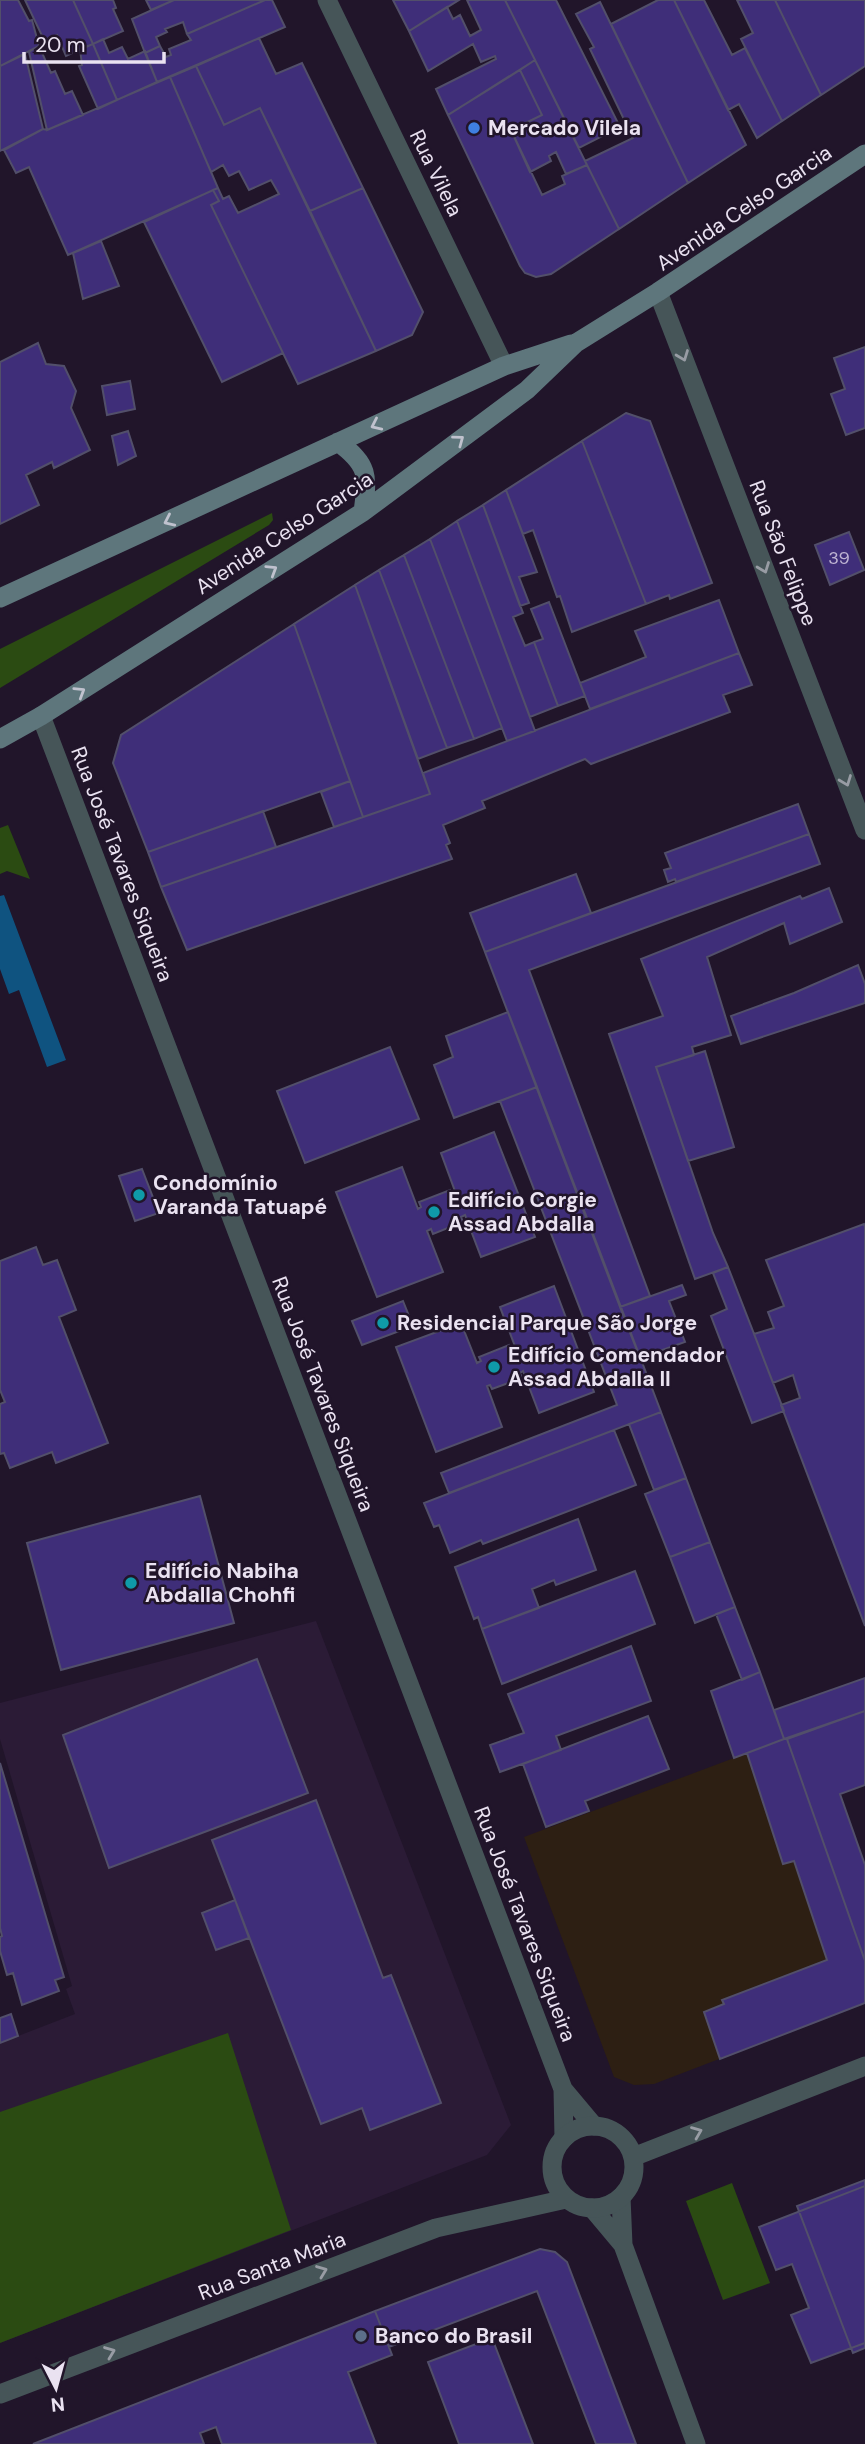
<svg xmlns="http://www.w3.org/2000/svg" width="865" height="2444" viewBox="0 0 865 2444" font-family="'DM Sans',sans-serif">
  <rect width="100%" height="100%" fill="#21152a"/>
  <path fill="#2b1b36" d="M316,1621L511,2125L487,2155L0,2343V2043L75,2014L66,1989L72,1986L0,1739V1703Z"/>
  <path fill="#2d1f13" d="M787,1738L865,1961V2003L654,2084L634,2085L614,2077L524,1837Z"/>
  <path fill="#2b4b12" d="M272,513L273,520L269,525L0,688V649Z
    M8,825L30,879L7,871L0,874V828Z
    M228,2033L291,2230L0,2343V2112Z
    M732,2183L770,2283L723,2300L686,2201Z"/>
  <path fill="#0f5380" d="M4,895L66,1060L47,1067L19,990L9,994L0,969V896Z"/>
  <path fill="#3f2e79" stroke="#524f6a" stroke-width="2" d="M0,0H18L29,21L32,20L39,46L0,66Z
    M25,0H73L93,44L66,56L57,35L44,40Z
    M73,0H113L116,8L113,9L123,31L93,44Z
    M146,0H174L151,10Z
    M174,0H265L187,34L183,22L165,29L167,32L156,37L160,46L145,53L132,19Z
    M265,0H272L285,27L157,82L145,53L160,46L166,57L171,55L169,49L191,40L187,34Z
    M393,0H459L409,31Z
    M467,0H505L535,60L448,115L436,89L496,59L495,56L481,62L473,44L428,71L409,31L447,7L453,19L460,15L470,36L481,30Z
    M505,0H556L620,127L579,148Z
    M658,0H674L746,145L688,183L611,24Z
    M674,0H704L732,55L745,48L782,121L757,138L739,104L728,110Z
    M737,0H775L821,95L782,121L741,39L753,33Z
    M775,0H865V66L821,95Z
    M600,2L688,183L619,229L585,161L633,138L590,49L594,47L576,14Z
    M259,38L276,74L302,63L363,188L310,211L260,108L224,125L196,66Z
    M103,39L109,53L122,47L128,59L145,51L157,82L117,100L93,44Z
    M93,44L117,100L98,109L79,66L82,65L80,49Z
    M39,46L51,73L55,71L65,94L72,91L83,115L47,130L29,52Z
    M25,54L43,129L0,151V66Z
    M535,60L587,165L566,174L556,152L549,156L551,161L530,172L511,130L542,115L520,70Z
    M196,66L224,125L260,108L376,351L298,384L211,205L219,201L213,190L218,188L223,199L229,196L238,213L279,194L271,180L249,190L239,171L229,176L223,165L211,172L170,77Z
    M520,70L542,115L511,130L542,195L565,184L562,176L587,165L619,229L551,274L536,277L525,273L520,266L448,115Z
    M170,77L218,188L68,255L29,167L16,173L4,150L43,129L47,130Z
    M363,188L423,312L412,335L376,351L310,211Z
    M213,190L219,201L211,205L283,353L222,382L144,222Z
    M101,241L119,286L83,299L73,253Z
    M38,343L46,364L64,366L76,391L71,408L90,450L54,468L52,462L26,475L39,505L0,524V362Z
    M865,347V428L846,435L831,394L845,389L834,358Z
    M130,381L135,409L107,415L102,386Z
    M626,413L650,421L712,583L670,599L669,595L646,604L582,441Z
    M128,431L136,456L118,465L112,436Z
    M582,441L646,604L572,632L560,596L557,597L533,530L523,534L506,490Z
    M506,490L537,572L519,577L529,603L520,606L483,505Z
    M483,505L523,613L513,617L525,646L534,642L558,706L530,717L457,521Z
    M457,521L535,731L507,741L430,539Z
    M849,532L864,570L830,585L815,545Z
    M430,539L502,728L474,739L404,555Z
    M404,555L474,739L447,748L379,570Z
    M379,570L447,748L418,759L355,585Z
    M355,585L430,794L363,817L294,624Z
    M719,600L739,653L590,709L580,683L646,657L635,631Z
    M549,602L585,696L558,706L534,642L543,639L531,609Z
    M294,624L350,781L148,852L113,763L121,735Z
    M739,653L752,685L723,695L730,712L591,764L585,759L482,801L485,808L443,825L450,843L446,845L452,859L187,950L161,887L430,794L423,773Z
    M350,781L363,817L334,827L321,792Z
    M798,804L809,834L676,882L675,879L668,882L664,870L671,868L665,853Z
    M263,811L276,847L161,887L148,852Z
    M809,834L820,864L529,970L650,1296L620,1307L485,952Z
    M576,874L591,913L485,952L470,913Z
    M829,888L842,922L790,944L784,923L707,957L731,1035L692,1047L694,1055L656,1067L713,1233L728,1267L695,1279L609,1034L663,1016L641,959L800,896L802,899Z
    M858,965L865,984V1003L741,1044L731,1016L794,993Z
    M508,1012L537,1087L454,1118L434,1065L453,1057L446,1036Z
    M390,1047L419,1119L305,1163L277,1091Z
    M705,1051L734,1147L688,1161L656,1067Z
    M537,1087L661,1412L449,1493L441,1473L617,1405L500,1101Z
    M494,1132L535,1237L481,1257L465,1215L461,1217L463,1222L433,1234L431,1229L427,1231L443,1272L377,1297L336,1192L402,1167L418,1209L421,1207L419,1202L450,1190L452,1196L456,1194L441,1153Z
    M142,1169L159,1213L135,1221L119,1176Z
    M864,1224L865,1227V1626L781,1405L800,1398L793,1375L773,1383L754,1334L774,1328L768,1312L784,1306L766,1260Z
    M36,1247L43,1265L57,1260L76,1310L59,1317L108,1443L56,1463L52,1452L10,1468L4,1453L0,1454V1404L5,1402L0,1390V1261Z
    M728,1267L784,1411L752,1423L711,1316L727,1309L713,1273Z
    M682,1285L686,1295L669,1301L685,1342L640,1358L620,1307Z
    M554,1286L594,1392L539,1413L523,1371L520,1373L522,1378L492,1389L490,1385L487,1386L502,1427L436,1452L396,1347L461,1323L477,1363L481,1361L479,1357L509,1345L511,1351L516,1349L500,1307Z
    M403,1301L413,1326L362,1345L352,1321Z
    M661,1412L686,1478L654,1490L629,1424Z
    M614,1430L636,1485L483,1544L481,1540L450,1553L439,1525L434,1527L424,1503Z
    M686,1478L710,1542L670,1557L645,1494Z
    M200,1496L234,1623L61,1670L27,1543Z
    M578,1519L596,1570L556,1585L554,1580L532,1589L539,1608L482,1629L478,1617L474,1619L455,1567Z
    M710,1542L735,1607L695,1623L670,1557Z
    M635,1571L655,1624L502,1684L482,1629Z
    M735,1607L760,1672L742,1680L716,1614Z
    M631,1646L651,1701L556,1736L561,1750L500,1772L490,1745L524,1733L508,1694Z
    M257,1659L308,1793L109,1868L63,1735Z
    M760,1672L784,1739L734,1758L711,1691Z
    M865,1678V1711L784,1739L774,1710Z
    M865,1711V1785L840,1794L865,1865V1961L787,1739Z
    M648,1716L669,1769L585,1801L589,1811L546,1827L523,1764Z
    M784,1739H787L865,1961V2003L720,2059L704,2012L724,2004L722,2000L827,1960L794,1861L783,1864L747,1753Z
    M0,1763L64,1977L55,1980L59,1991L22,2005L13,1973L7,1975L0,1951V1937L2,1936L0,1928Z
    M316,1800L383,1978L391,1975L441,2103L370,2130L362,2108L321,2124L212,1840Z
    M235,1900L249,1938L216,1950L202,1913Z
    M11,2014L18,2036L0,2043V2018Z
    M865,2180V2348L853,2353L797,2206Z
    M865,2186V2343L811,2363L791,2315L809,2308L792,2264L776,2270L759,2227Z
    M540,2249L555,2252L567,2262L636,2444H596L537,2291L389,2347L375,2311Z
    M375,2311L392,2355L348,2372L376,2444H222L216,2427L200,2433L204,2444H33Z
    M492,2338L533,2444H459L428,2362Z"/>
  <g fill="none" stroke-linecap="round" stroke-linejoin="round">
    <path stroke="#465558" stroke-width="19" d="M327,0L504,366
      M658,292L865,830
      M41,716L563,2089L594,2126
      M563,2089L564,2138
      M621,2197L623,2245
      M592,2208L623,2245L696,2444"/>
    <path stroke="#465558" stroke-width="19" d="M552 2167a41 41 0 1 1 82 0a41 41 0 1 1-82 0Z
      M633,2157L865,2066
      M0,2394L436,2228L566,2199"/>
    <path stroke="#5e767c" stroke-width="19" d="M338,442C369,465 368,475 363,512
      M0,598L504,366L571,344
      M0,739L41,716L363,512L527,390L576,343L658,292L865,154"/>
  </g>
  <defs><path id="oneway-chevron" d="M-2-3.5L2.5 0L-2 3.5" fill="none" stroke-width="1.6" stroke-linecap="round" stroke-linejoin="round" transform="scale(1.75)"/></defs>
  <g stroke="#989ca4">
    <use href="#oneway-chevron" transform="translate(683 356) rotate(69)"/>
    <use href="#oneway-chevron" transform="translate(764 568) rotate(69)"/>
    <use href="#oneway-chevron" transform="translate(846 781) rotate(69)"/>
    <use href="#oneway-chevron" transform="translate(697 2132) rotate(-22)"/>
    <use href="#oneway-chevron" transform="translate(322 2271) rotate(-21)"/>
    <use href="#oneway-chevron" transform="translate(110 2352) rotate(-21)"/>
  </g>
  <g stroke="#c0c2ce">
    <use href="#oneway-chevron" transform="translate(376 425) rotate(155)"/>
    <use href="#oneway-chevron" transform="translate(459 440) rotate(-37)"/>
    <use href="#oneway-chevron" transform="translate(169 521) rotate(155)"/>
    <use href="#oneway-chevron" transform="translate(272 570) rotate(-32)"/>
    <use href="#oneway-chevron" transform="translate(80 692) rotate(-32)"/>
  </g>
  <circle fill="#3f7fe0" stroke="#21152a" stroke-width="2.5" cx="474" cy="128" r="7"/>
  <g fill="#0f9aa8" stroke="#21152a" stroke-width="2.5">
    <circle cx="139" cy="1195" r="7"/>
    <circle cx="434" cy="1212" r="7"/>
    <circle cx="383" cy="1323" r="7"/>
    <circle cx="494" cy="1367" r="7"/>
    <circle cx="131" cy="1583" r="7"/>
  </g>
  <circle fill="#5c6f8a" stroke="#21152a" stroke-width="2.5" cx="361" cy="2336" r="7"/>
  <g text-anchor="middle" dominant-baseline="central" stroke-width="5" stroke-linejoin="round" paint-order="stroke">
    <g font-size="18" fill="#bfb5d3">
      <text x="839" y="558">39</text>
    </g>
    <g font-size="21" font-weight="bold" fill="#eae2f1" stroke="#21152a" text-anchor="start">
      <text x="488" y="128">Mercado Vilela</text>
      <text x="153" y="1183">Condomínio<tspan x="153" dy="24">Varanda Tatuapé</tspan></text>
      <text x="448" y="1200">Edifício Corgie<tspan x="448" dy="24">Assad Abdalla</tspan></text>
      <text x="397" y="1323">Residencial Parque São Jorge</text>
      <text x="508" y="1355">Edifício Comendador<tspan x="508" dy="24">Assad Abdalla II</tspan></text>
      <text x="145" y="1571">Edifício Nabiha<tspan x="145" dy="24">Abdalla Chohfi</tspan></text>
      <text x="375" y="2336">Banco do Brasil</text>
    </g>
    <g font-size="21" fill="#eae2f1" stroke="#21152a">
      <text transform="translate(436 173) rotate(64)">Rua Vilela</text>
      <text transform="translate(744 208) rotate(-34)">Avenida Celso Garcia</text>
      <text transform="translate(284 533) rotate(-33)">Avenida Celso Garcia</text>
      <text transform="translate(783 553) rotate(69)">Rua São Felippe</text>
      <text transform="translate(122 864) rotate(69)">Rua José Tavares Siqueira</text>
      <text transform="translate(323 1394) rotate(69)">Rua José Tavares Siqueira</text>
      <text transform="translate(525 1924) rotate(69)">Rua José Tavares Siqueira</text>
      <text transform="translate(272 2266) rotate(-21)">Rua Santa Maria</text>
    </g>
  </g>
  <g transform="translate(56 2388) rotate(174)" stroke="#21152a" stroke-width="5" paint-order="stroke">
  <path d="M0-5L12 26L0 18L-12 26Z" fill="#eae2f1"/>
  <text y="-10" font-size="19" font-weight="bold" text-anchor="middle" fill="#eae2f1">N</text>
  </g>
  <path d="M24 52v10h140v-10" fill="none" stroke="#eae2f1" stroke-width="3.5"/>
  <text x="35" y="52" font-size="21" fill="#eae2f1" stroke="#21152a" stroke-width="5" paint-order="stroke">20 m</text>
</svg>
